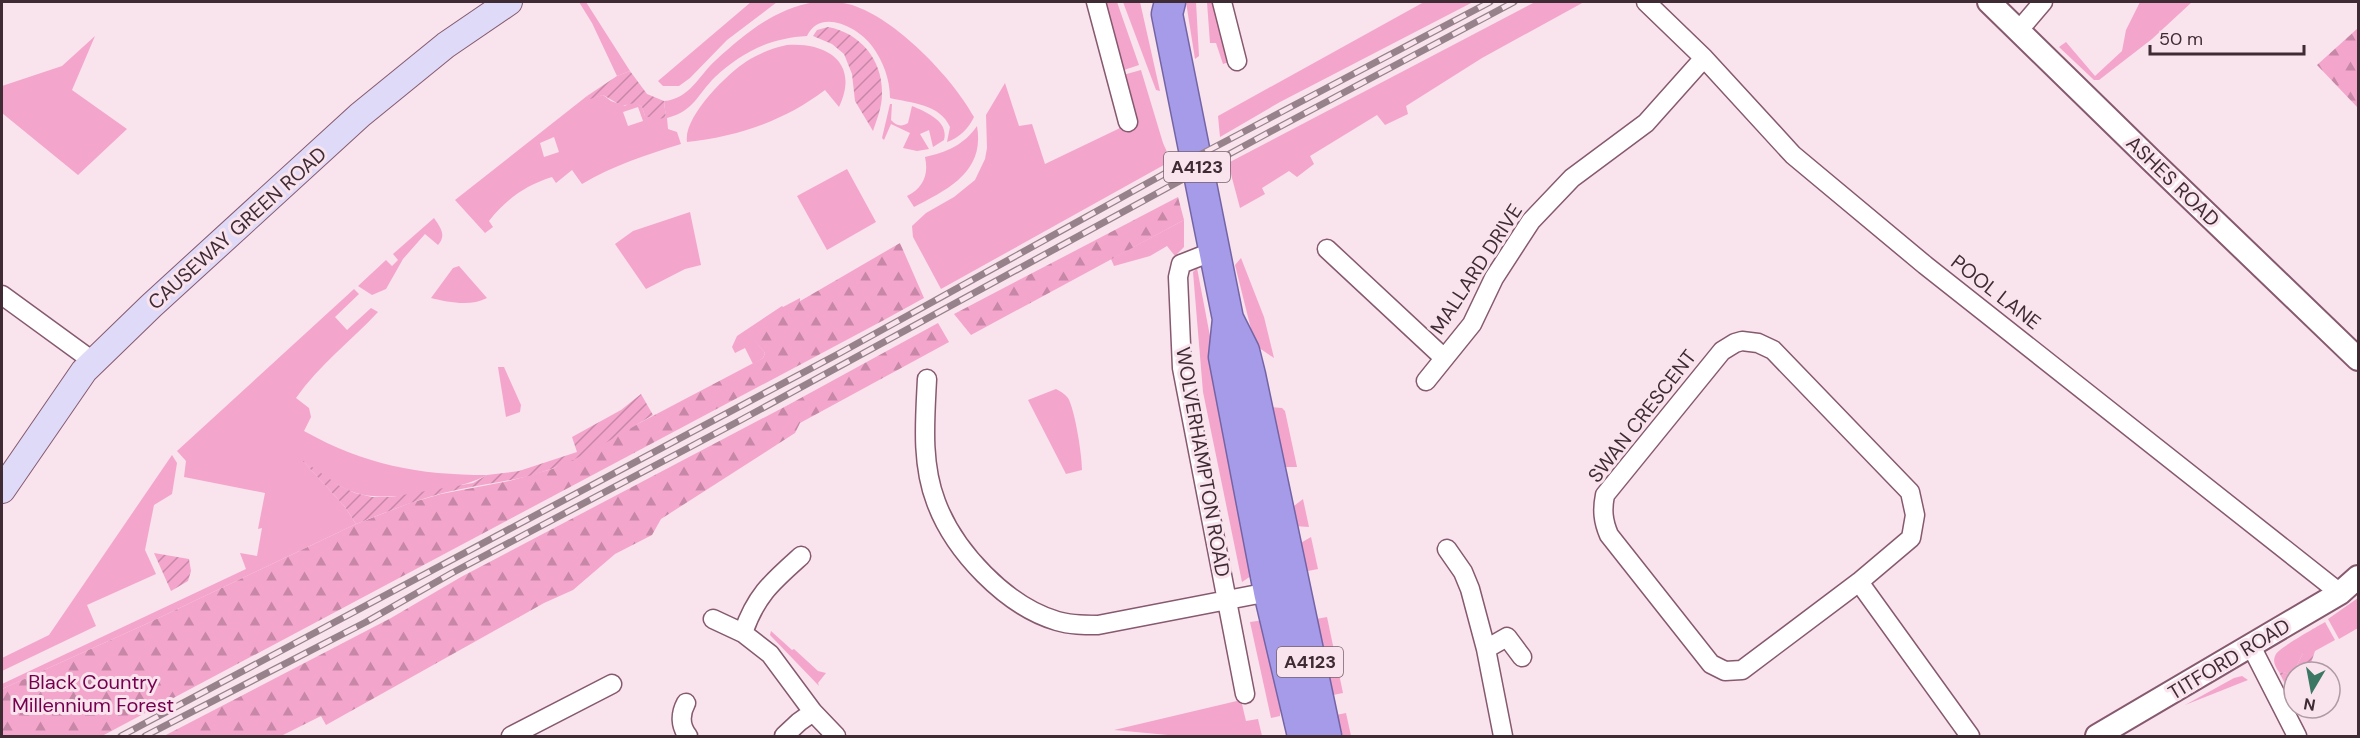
<svg xmlns="http://www.w3.org/2000/svg" width="2360" height="738" viewBox="0 0 2360 738" font-family="'DM Sans',sans-serif">
  <defs>
    <pattern id="forest-firs" width="22" height="20" patternUnits="userSpaceOnUse" patternTransform="scale(1.5)"><rect width="22" height="20" fill="#f4a5cc"/><path d="M5 1l3.5 6h-7zM16 11l3.5 6h-7z" fill="#c787a6"/></pattern>
    <pattern id="garden-furrows" width="10" height="10" patternUnits="userSpaceOnUse" patternTransform="scale(1.5)"><rect width="10" height="10" fill="#f4a5cc"/><path d="M-1 1l2-2M0 10L10 0M9 11l2-2" fill="none" stroke="#c787a6"/></pattern>
  </defs>
  <rect width="100%" height="100%" fill="#f9e3ed"/>
  <path fill="#f4a5cc" fill-rule="evenodd" d="M579,2H586L630,71L617,76L592,23Z
    M751,2H777L727,40L690,78L679,86H663L658,81Z
    M815,2C827,2 840,1 852,5C896,19 952,77 974,117C969,128 959,138 947,142L950,127C940,104 911,103 890,98C890,79 883,61 872,46C858,27 820,8 807,36C770,38 742,52 715,77C697,95 694,111 667,118L668,129L677,132L681,144C646,155 614,165 582,184L572,170L556,183L552,177C526,185 505,200 489,221L493,227L485,233L455,200L587,96L590,98L603,95L611,101L625,106C630,101 636,102 642,107L645,116L666,118L664,101C690,99 698,76 716,60C746,33 774,9 815,2ZM638,107L643,121L628,126L623,112ZM554,137L559,152L544,157L540,143Z
    M1103,2H1117L1139,65L1121,71Z
    M1123,2H1140L1160,91L1156,90Z
    M1186,2H1196L1199,56L1195,59Z
    M1207,2H1214L1232,61L1223,64L1216,43H1210Z
    M1424,2H1473L1280,102L1220,137L1218,116Z
    M1535,2H1584L1482,58L1406,106L1408,114L1385,125L1377,115L1310,156L1314,164L1297,177L1289,171L1262,188L1265,194L1240,208L1228,163Z
    M2140,2H2192L2152,39L2099,80H2094L2059,47L2066,42L2095,76L2122,51L2126,30Z
    M95,36L72,90L127,129L78,175L2,113V86L62,66Z
    M787,45C827,42 860,63 839,107L825,90C784,121 739,136 687,142C683,117 727,74 747,61C760,53 773,48 787,45Z
    M1141,70L1163,143L1171,161L941,289L913,237L912,226L926,213L954,197L975,180L985,159L987,148L986,115L1005,83L1019,126L1032,124L1045,164L1118,129L1135,118L1123,75Z
    M890,104H892L891,120C896,126 902,127 908,123L912,106C926,112 949,121 944,140L933,147L929,130L920,134L929,149L917,151L903,148L910,133L891,124L884,140L882,138Z
    M977,126C985,172 948,189 914,207L907,196C923,188 929,175 925,157C947,152 964,145 977,126Z
    M847,169L876,222L827,250L797,196Z
    M690,212L701,265L685,269L646,289L615,244L633,231Z
    M434,218C440,227 447,235 438,245L425,234L403,259L386,289L372,295L358,286L386,260L392,266L398,260L393,254Z
    M1184,220V247L1175,256L1167,246L1150,256L1114,266L1111,259Z
    M1241,258L1264,317L1274,358L1255,345L1235,265Z
    M459,266L487,298C470,307 448,302 431,298L453,268Z
    M1197,268L1254,567L1251,576L1242,582L1203,392L1193,272Z
    M354,289L359,294L335,317L347,330L371,308L378,312C351,341 319,365 296,398L309,408L311,417L304,431C365,465 418,475 487,475C460,490 386,503 356,493C337,487 321,473 304,462L345,507L356,524L146,624L2,689V684L246,569L240,553L257,556L262,528L258,529L265,493L184,477L186,461L177,451Z
    M800,298V302L748,332L765,353L763,358L753,364L745,348L735,353L732,347L737,336L782,306L783,307Z
    M498,367H504L521,405L520,412L506,417Z
    M1056,389C1060,391 1065,394 1068,398C1075,410 1082,455 1082,470L1066,474L1028,400Z
    M1269,407L1282,408L1285,411L1297,467H1282Z
    M172,455L177,463L172,494L154,505L145,550L156,574L87,605L96,626L2,671V658L49,635Z
    M1303,499L1309,527L1294,526L1290,509Z
    M1311,537L1318,569L1303,572L1297,545Z
    M2358,598V628L2339,639L2328,619Z
    M1327,617L1343,693L1328,696L1316,619Z
    M1264,620L1281,694L1280,716L1271,718L1250,622Z
    M2325,622L2335,640L2315,651L2303,653L2293,674L2279,672C2275,666 2272,661 2276,654C2282,646 2315,628 2325,622Z
    M771,631L792,650L794,649L818,671L826,673L818,683L819,686L770,635Z
    M2242,676L2248,680L2185,705L2234,678Z
    M1241,700L1246,721L1258,719L1262,736H1179L1114,730Z
    M1346,713L1351,736H1335L1331,716Z"/>
  <path fill="url(#forest-firs)" d="M2358,28V108L2317,65Z
    M1178,197L1184,220L971,335L954,314Z
    M900,243L924,298L884,320L102,736H2V689L146,624L356,524L410,503L441,494L509,481L552,469L763,358L765,353L747,332Z
    M938,323L949,342L800,423L795,433L661,519L652,535L615,554L573,590L544,603L326,725L321,716L281,736H164L391,618L461,577L788,405Z"/>
  <path fill="url(#garden-furrows)" d="M828,27C861,33 883,61 882,94C882,107 877,119 873,131L855,101L852,74L844,54L832,44L813,36L817,30Z
    M630,71L647,94L664,101L666,118L655,119L645,116L642,107C634,101 630,104 622,106L603,95L590,99L587,96L617,76Z
    M641,394L653,415C620,434 587,456 551,469C516,482 479,484 443,493C413,501 384,513 356,524L345,507L302,460L340,486L355,493L372,497H391L473,483L487,475L519,471L577,452L572,437L621,410Z
    M154,553L189,559L191,571L188,581L171,591Z
    M2308,650L2315,651L2308,672H2294V702L2279,672L2293,674L2303,653Z"/>
  <g fill="none" stroke-linecap="round" stroke-linejoin="round">
    <g stroke="#86596f" stroke-width="21">
      <path id="minor" d="M1096,2L1128,122
        M1222,2L1237,61
        M1646,2L1704,58L1793,155L1925,265L2340,593
        M2019,30L2043,2
        M1327,249L1444,358
        M1214,251L1181,264L1178,277L1182,368L1245,694
        M2,295L94,362
        M1742,341L1758,343L1773,350L1910,492L1915,515L1911,538L1859,582L1742,670L1725,671L1711,664L1609,535C1603,521 1602,510 1605,495L1722,351L1735,343Z
        M927,379C925,420 921,463 936,502C954,551 1006,606 1057,621C1070,625 1084,625 1098,625L1279,590
        M1426,381L1472,324L1494,278L1531,221L1572,178L1646,123L1704,58
        M1447,549L1463,572L1470,589L1486,649L1503,736
        M801,556C772,582 756,595 743,633L770,654L813,712L836,736
        M1859,582L1970,736
        M713,619L743,633
        M2251,646L2297,736
        M1486,649L1507,637L1522,657
        M686,703C680,714 680,726 688,736
        M511,736L612,684
        M784,736L799,722L813,712"/>
    </g>
    <g stroke="#86596f" stroke-width="26">
      <path id="tertiary" d="M1989,2L2152,161L2358,359
        M2097,736L2340,593L2358,577"/>
    </g>
    <g stroke="#86596f" stroke-width="28">
      <path id="secondary" d="M2,490L84,371L151,306L360,115L446,45L509,2"/>
    </g>
    <g stroke="#7464a6" stroke-width="33">
      <path id="trunk" d="M1170,2L1167,14L1228,319L1244,351L1250,375L1326,736
        M1228,319L1224,357L1269,592L1303,736"/>
    </g>
    <use href="#minor" stroke="#fff" stroke-width="18"/>
    <use href="#tertiary" stroke="#fff" stroke-width="22"/>
    <use href="#secondary" stroke="#dedaf7" stroke-width="26"/>
    <use href="#trunk" stroke="#a69be8" stroke-width="30"/>
    <g stroke="#97828c" stroke-width="7">
      <path id="rail" d="M121,736L840,353L1173,169L1490,2
        M145,736L366,622L452,573L739,421L1266,134L1514,2"/>
    </g>
    <use href="#rail" stroke="#f9e3ed" stroke-width="4.5" stroke-dasharray="14" stroke-linecap="butt"/>
  </g>
  <g text-anchor="middle" dominant-baseline="central" stroke-width="6" stroke-linejoin="round" paint-order="stroke">
    <g fill="#f9e3ed" stroke="#77626c" stroke-width="1.5">
      <rect x="1164" y="152" width="66" height="30" rx="4.5"/>
      <rect x="1277" y="647" width="66" height="30" rx="4.5"/>
    </g>
    <g font-size="18" font-weight="bold" fill="#3f2b34">
      <text x="1197" y="167">A4123</text>
      <text x="1310" y="662">A4123</text>
    </g>
    <g font-size="20" fill="#3f2b34" stroke="#f9e3ed">
      <text transform="translate(2173 181) rotate(44)">ASHES ROAD</text>
      <text transform="translate(237 228) rotate(-42)">CAUSEWAY GREEN ROAD</text>
      <text transform="translate(1476 269) rotate(-57)">MALLARD DRIVE</text>
      <text transform="translate(1996 292) rotate(38)">POOL LANE</text>
      <text transform="translate(1642 416) rotate(-52)">SWAN CRESCENT</text>
      <text transform="translate(1203 462) rotate(80)">WOLVERHAMPTON ROAD</text>
      <text transform="translate(2229 659) rotate(-31)">TITFORD ROAD</text>
    </g>
    <g font-size="20" fill="#76004f" stroke="#f9e3ed">
      <text x="93" y="682">Black Country<tspan x="93" dy="23">Millennium Forest</tspan></text>
    </g>
  </g>
  <rect width="2360" height="738" fill="none" stroke="#3f2b34" stroke-width="6"/>
  <g transform="translate(2312 690) rotate(190)"><circle r="28" fill="#f9e3ed" stroke="#af99a3" stroke-width="1.5"/>
  <path d="M0-4.5L10 22L0 15L-10 22Z" fill="#3b7762"/>
  <text y="-9" font-size="16" font-weight="bold" text-anchor="middle" fill="#3f2b34">N</text>
  </g>
  <path d="M2150 45v9h154v-9" fill="none" stroke="#3f2b34" stroke-width="3"/>
  <text x="2159" y="45" font-size="18" fill="#3f2b34" stroke="#f9e3ed" stroke-width="4.5" paint-order="stroke">50 m</text>
</svg>
